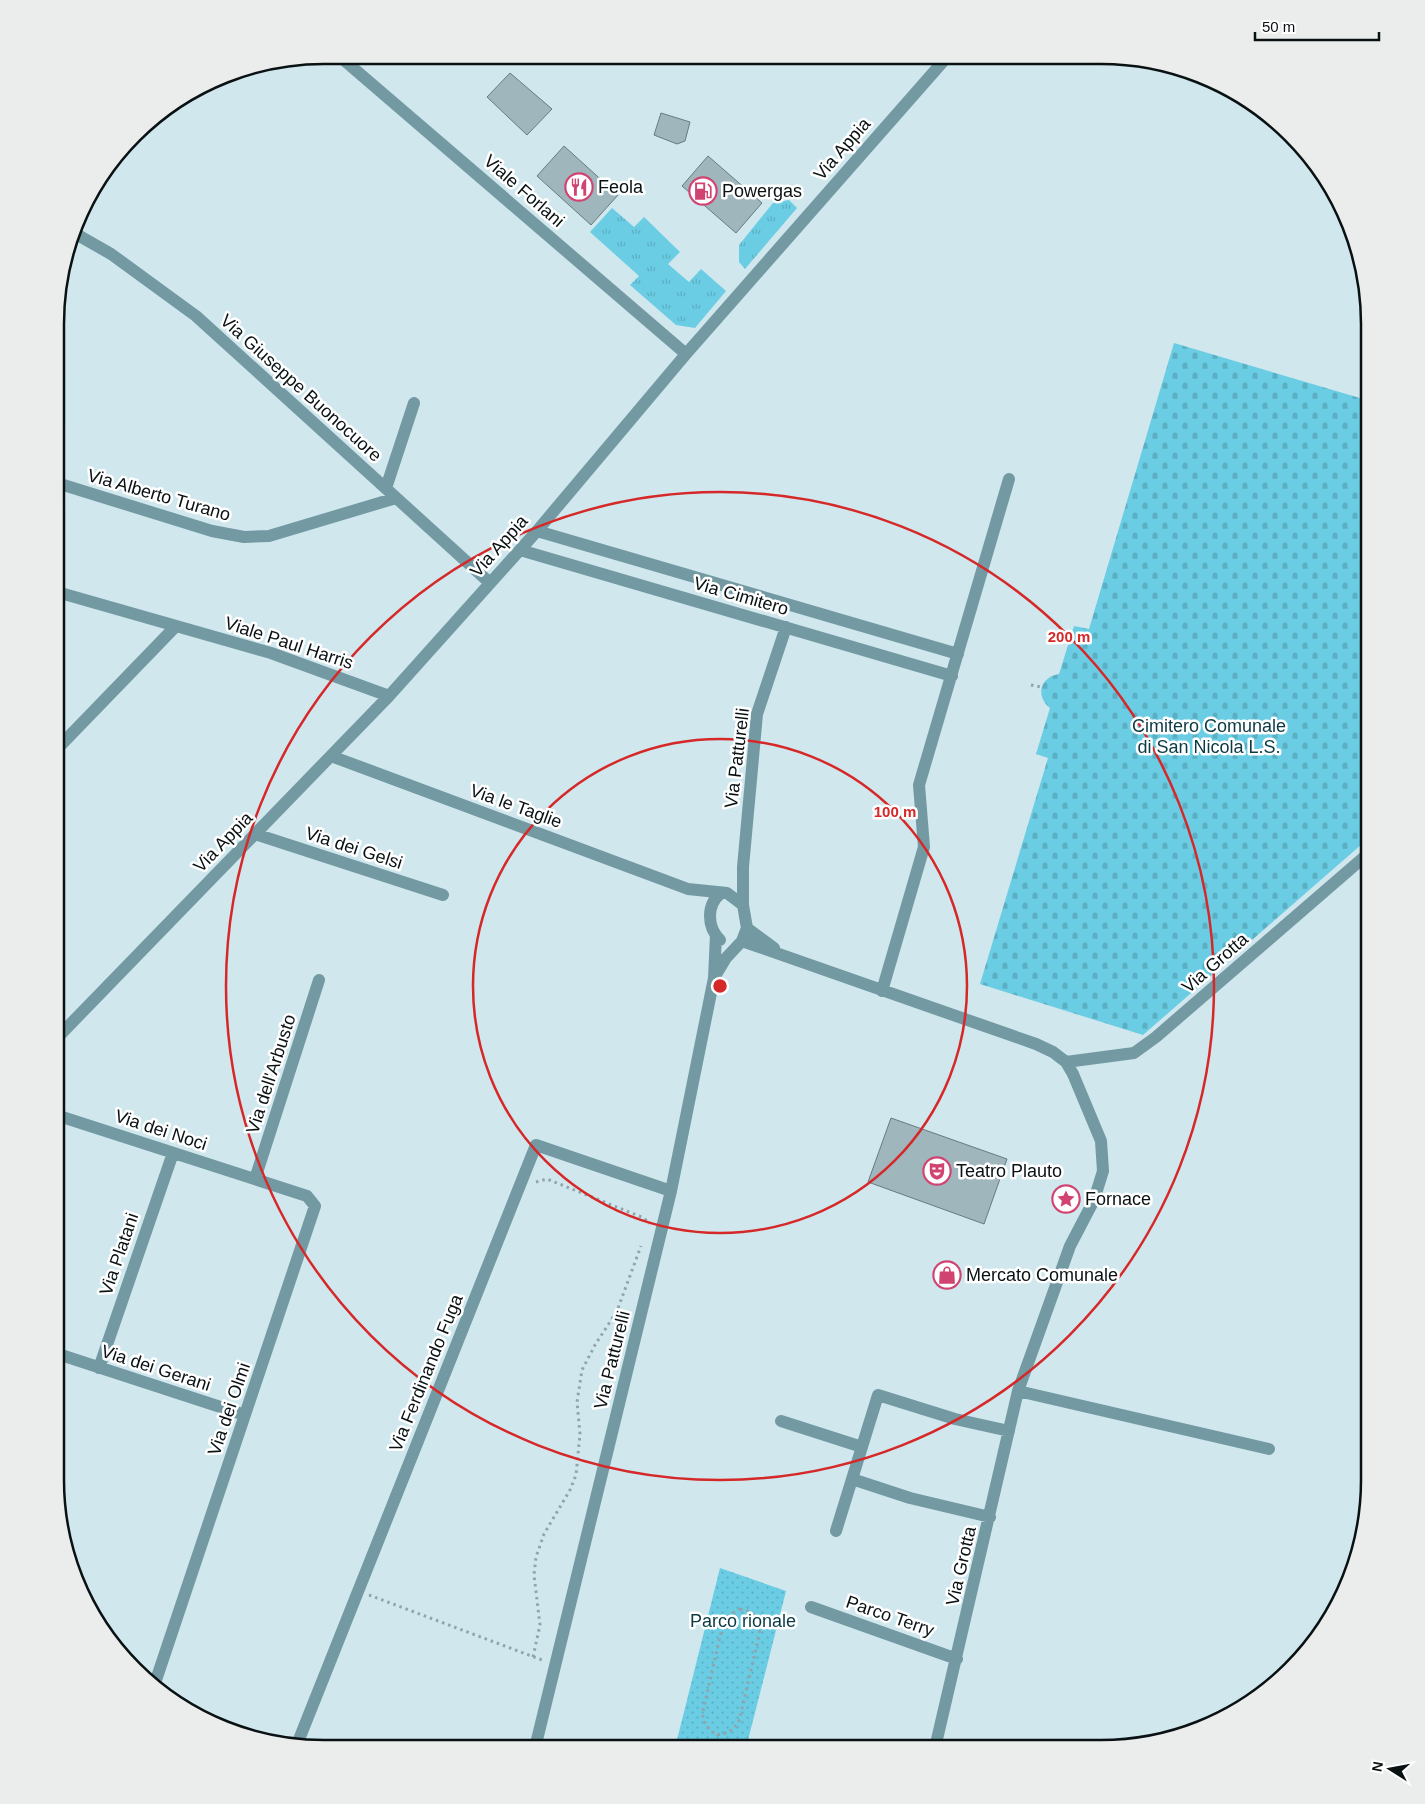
<svg xmlns="http://www.w3.org/2000/svg" width="1425" height="1804" viewBox="0 0 1425 1804" font-family="Helvetica,sans-serif">
  <defs>
    <pattern id="grass-tufts" width="24" height="20" patternUnits="userSpaceOnUse" patternTransform="scale(1.25)"><rect width="24" height="20" fill="#6acde4"/><path d="M3 7l-1-3M5 7V3M7 7l1-3M15 17l-1-3M17 17v-4M19 17l1-3" fill="none" stroke="#5bafc3"/></pattern>
    <pattern id="cemetery-stones" width="16" height="16" patternUnits="userSpaceOnUse" patternTransform="scale(1.25)"><rect width="16" height="16" fill="#6acde4"/><path d="M2 7V4a2 2 0 0 1 4 0v3zM10 15v-3a2 2 0 0 1 4 0v3z" fill="#5bafc3"/></pattern>
    <pattern id="park-dots" width="8" height="8" patternUnits="userSpaceOnUse" patternTransform="scale(1.25)"><rect width="8" height="8" fill="#6acde4"/><path d="M2 2h.1M6 6h.1" fill="none" stroke="#5bafc3" stroke-width="1.8" stroke-linecap="round"/></pattern>
  </defs>
  <rect width="100%" height="100%" fill="#cfe7ed"/>
  <path fill="url(#grass-tufts)" d="M789,200L797,208L745,269L739,262V245L773,203Z
    M612,208L634,227L644,217L680,252L668,264L689,282L701,269L726,291L695,328L676,325L630,285L639,276L590,232Z"/>
  <path fill="url(#cemetery-stones)" d="M1174,343L1370,401V837L1143,1035L980,984L1048,758L1036,754L1050,708C1035,696 1040,677 1059,674L1074,626L1089,629Z"/>
  <path fill="url(#park-dots)" d="M720,1568L786,1591L746,1748H675Z"/>
  <path fill="#9fb6bc" stroke="#667c81" d="M510,73L552,109L527,135L487,97Z
    M661,113L690,122L685,141L677,144L654,135Z
    M564,146L618,195L591,225L537,176Z
    M708,156L762,203L736,233L682,186Z
    M891,1118L1007,1159L984,1224L868,1182Z"/>
  <g fill="none" stroke-linecap="round" stroke-linejoin="round">
    <path stroke="#91a4a9" stroke-width="3" stroke-dasharray="2.5 4" stroke-linecap="butt" d="M1031,685L1041,687
      M536,1182L547,1179L644,1218L649,1224
      M369,1595L542,1660V1662
      M740,1609C756,1612 761,1620 759,1636L739,1721C733,1731 728,1733 716,1735C708,1728 702,1723 703,1711L723,1624L729,1616Z
      M533,1657L540,1625L534,1575L536,1557L544,1534L570,1490L576,1475L580,1434L577,1402L582,1370L595,1345L617,1311L641,1246
      M713,1748L716,1735"/>
    <path stroke="#7399a3" stroke-width="12" d="M338,55L686,354
      M76,234L111,254L196,316L490,583
      M57,483L212,531L244,537L269,536L396,498
      M386,488L414,403
      M537,531L958,654
      M520,550L952,676
      M57,592L271,653L389,696
      M56,750L176,626
      M331,756L688,889L727,893L743,905
      M255,834L443,895
      M747,928L774,948
      M720,940C707,927 706,905 721,893
      M742,941L1036,1044L1053,1052L1066,1062L1073,1074L1101,1141L1103,1171L1094,1200L1070,1246L1018,1391L935,1748
      M717,973L726,958L742,941L747,928L743,905V867L757,714L786,627
      M882,991L924,847L919,785L1009,479
      M56,1039L389,696L537,531L686,354L947,57
      M1066,1062L1134,1053L1156,1037L1370,852
      M56,1115L307,1196L315,1206L154,1686
      M255,1179L319,980
      M55,1353L245,1415
      M99,1368L173,1153
      M1018,1391L1269,1449
      M781,1421L862,1447
      M852,1479L910,1498L990,1517
      M836,1531L878,1395L955,1419L1009,1431
      M811,1607L957,1659
      M296,1747L536,1145L671,1191
      M535,1748L671,1191L714,978L716,935"/>
  </g>
  <g fill="none" stroke="#d62828" stroke-width="2.5">
    <circle cx="720" cy="986" r="247"/>
    <circle cx="720" cy="986" r="494"/>
  </g>
  <defs>
    <g id="restaurant-ring" transform="scale(1.4375)"><circle r="9.5" fill="#fff" stroke="#d14471" stroke-width="1.5"/><path d="M-5-6h1v4h1v-4h1v4h1v-4h1v5L-1.5 .5V6h-2V.5L-5-1ZM5-6V6H3V1.5H1.5Q1.5-4 5-6Z" fill="#d14471"/></g>
    <g id="fuel-ring" transform="scale(1.4375)"><circle r="9.5" fill="#fff" stroke="#d14471" stroke-width="1.5"/><path d="M-5.5-6h7V0h2V4h1.3V-2.5L3-4.5l.8-.8L6-3V5H2.5V1h-1V6h-7ZM-4.2-4.7v3.2H.2V-4.7Z" fill="#d14471"/></g>
    <g id="theatre-ring" transform="scale(1.4375)"><circle r="9.5" fill="#fff" stroke="#d14471" stroke-width="1.5"/><path d="M-5-5.5Q0-4 5-5.5V0Q5 5 0 6Q-5 5-5 0ZM-3.3-2.5H-1v1.5H-3.3ZM1-2.5H3.3v1.5H1ZM-2.8 1Q0 5.5 2.8 1Z" fill="#d14471"/></g>
    <g id="sight-ring" transform="scale(1.4375)"><circle r="9.5" fill="#fff" stroke="#d14471" stroke-width="1.5"/><path d="M0-6L1.8-2.2L6-1.7L2.9 1.2L3.7 5.4L0 3.3L-3.7 5.4L-2.9 1.2L-6-1.7L-1.8-2.2Z" fill="#d14471"/></g>
    <g id="shop-ring" transform="scale(1.4375)"><circle r="9.5" fill="#fff" stroke="#d14471" stroke-width="1.5"/><path d="M-5-2.5h2.3a2.7 3.5 0 0 1 5.4 0H5L5.5 6h-11ZM-1.5-2.5h3a1.5 2.3 0 0 0-3 0Z" fill="#d14471"/></g>
  </defs>
  <g fill-rule="evenodd">
    <use href="#restaurant-ring" x="579" y="187"/>
    <use href="#fuel-ring" x="703" y="191"/>
    <use href="#theatre-ring" x="937" y="1171"/>
    <use href="#sight-ring" x="1066" y="1199"/>
    <use href="#shop-ring" x="947" y="1275"/>
  </g>
  <g text-anchor="middle" dominant-baseline="central" stroke-width="5" stroke-linejoin="round" paint-order="stroke">
    <g font-size="18" fill="#091113" stroke="#fff">
      <text transform="translate(842 149) rotate(-49)">Via Appia</text>
      <text transform="translate(524 191) rotate(41)">Viale Forlani</text>
      <text transform="translate(301 388) rotate(42)">Via Giuseppe Buonocuore</text>
      <text transform="translate(159 495) rotate(16)">Via Alberto Turano</text>
      <text transform="translate(499 546) rotate(-48)">Via Appia</text>
      <text transform="translate(741 596) rotate(16)">Via Cimitero</text>
      <text transform="translate(289 643) rotate(18)">Viale Paul Harris</text>
      <text transform="translate(737 758) rotate(-83)">Via Patturelli</text>
      <text transform="translate(516 806) rotate(20)">Via le Taglie</text>
      <text transform="translate(223 842) rotate(-46)">Via Appia</text>
      <text transform="translate(354 848) rotate(18)">Via dei Gelsi</text>
      <text transform="translate(1215 963) rotate(-41)">Via Grotta</text>
      <text transform="translate(271 1074) rotate(-72)">Via dell'Arbusto</text>
      <text transform="translate(161 1130) rotate(18)">Via dei Noci</text>
      <text transform="translate(119 1254) rotate(-71)">Via Platani</text>
      <text transform="translate(612 1360) rotate(-76)">Via Patturelli</text>
      <text transform="translate(156 1368) rotate(18)">Via dei Gerani</text>
      <text transform="translate(426 1373) rotate(-68)">Via Ferdinando Fuga</text>
      <text transform="translate(229 1409) rotate(-71)">Via dei Olmi</text>
      <text transform="translate(961 1566) rotate(-77)">Via Grotta</text>
      <text transform="translate(890 1616) rotate(19)">Parco Terry</text>
    </g>
    <g font-size="18" fill="#091113" stroke="#fff" text-anchor="start">
      <text x="598" y="187">Feola</text>
      <text x="722" y="191">Powergas</text>
      <text x="956" y="1171">Teatro Plauto</text>
      <text x="1085" y="1199">Fornace</text>
      <text x="966" y="1275">Mercato Comunale</text>
    </g>
    <g font-size="18" fill="#0a3a44" stroke="#fff">
      <text x="1209" y="726">Cimitero Comunale<tspan x="1209" dy="21">di San Nicola L.S.</tspan></text>
      <text x="743" y="1621">Parco rionale</text>
    </g>
  </g>
  <path d="M0 0H1425V1804H0ZM324 64H1101A260 260 0 0 1 1361 324V1480A260 260 0 0 1 1101 1740H324A260 260 0 0 1 64 1480V324A260 260 0 0 1 324 64Z" fill="#ebecec" fill-rule="evenodd"/>
  <path fill="none" stroke="#091113" stroke-width="2.5" d="M324 64H1101A260 260 0 0 1 1361 324V1480A260 260 0 0 1 1101 1740H324A260 260 0 0 1 64 1480V324A260 260 0 0 1 324 64Z"/>
  <circle cx="720" cy="986" r="8" fill="#d62828" stroke="#fff" stroke-width="2.5"/>
  <g font-size="15" text-anchor="middle" font-weight="bold" fill="#d62828" stroke="#fff" stroke-width="5" stroke-linejoin="round" paint-order="stroke">
    <text x="1069" y="642">200 m</text>
    <text x="895" y="817">100 m</text>
  </g>
  <g transform="translate(1390 1769) rotate(281)" stroke="#ffffff" stroke-width="4" paint-order="stroke">
  <path d="M0-4L9 19L0 12L-9 19Z" fill="#091113"/>
  <text y="-8" font-size="14" font-weight="bold" text-anchor="middle" fill="#091113">N</text>
  </g>
  <path d="M1255 32v8h124v-8" fill="none" stroke="#091113" stroke-width="2.5"/>
  <text x="1262" y="32" font-size="15" fill="#091113" stroke="#ffffff" stroke-width="4" paint-order="stroke">50 m</text>
</svg>
